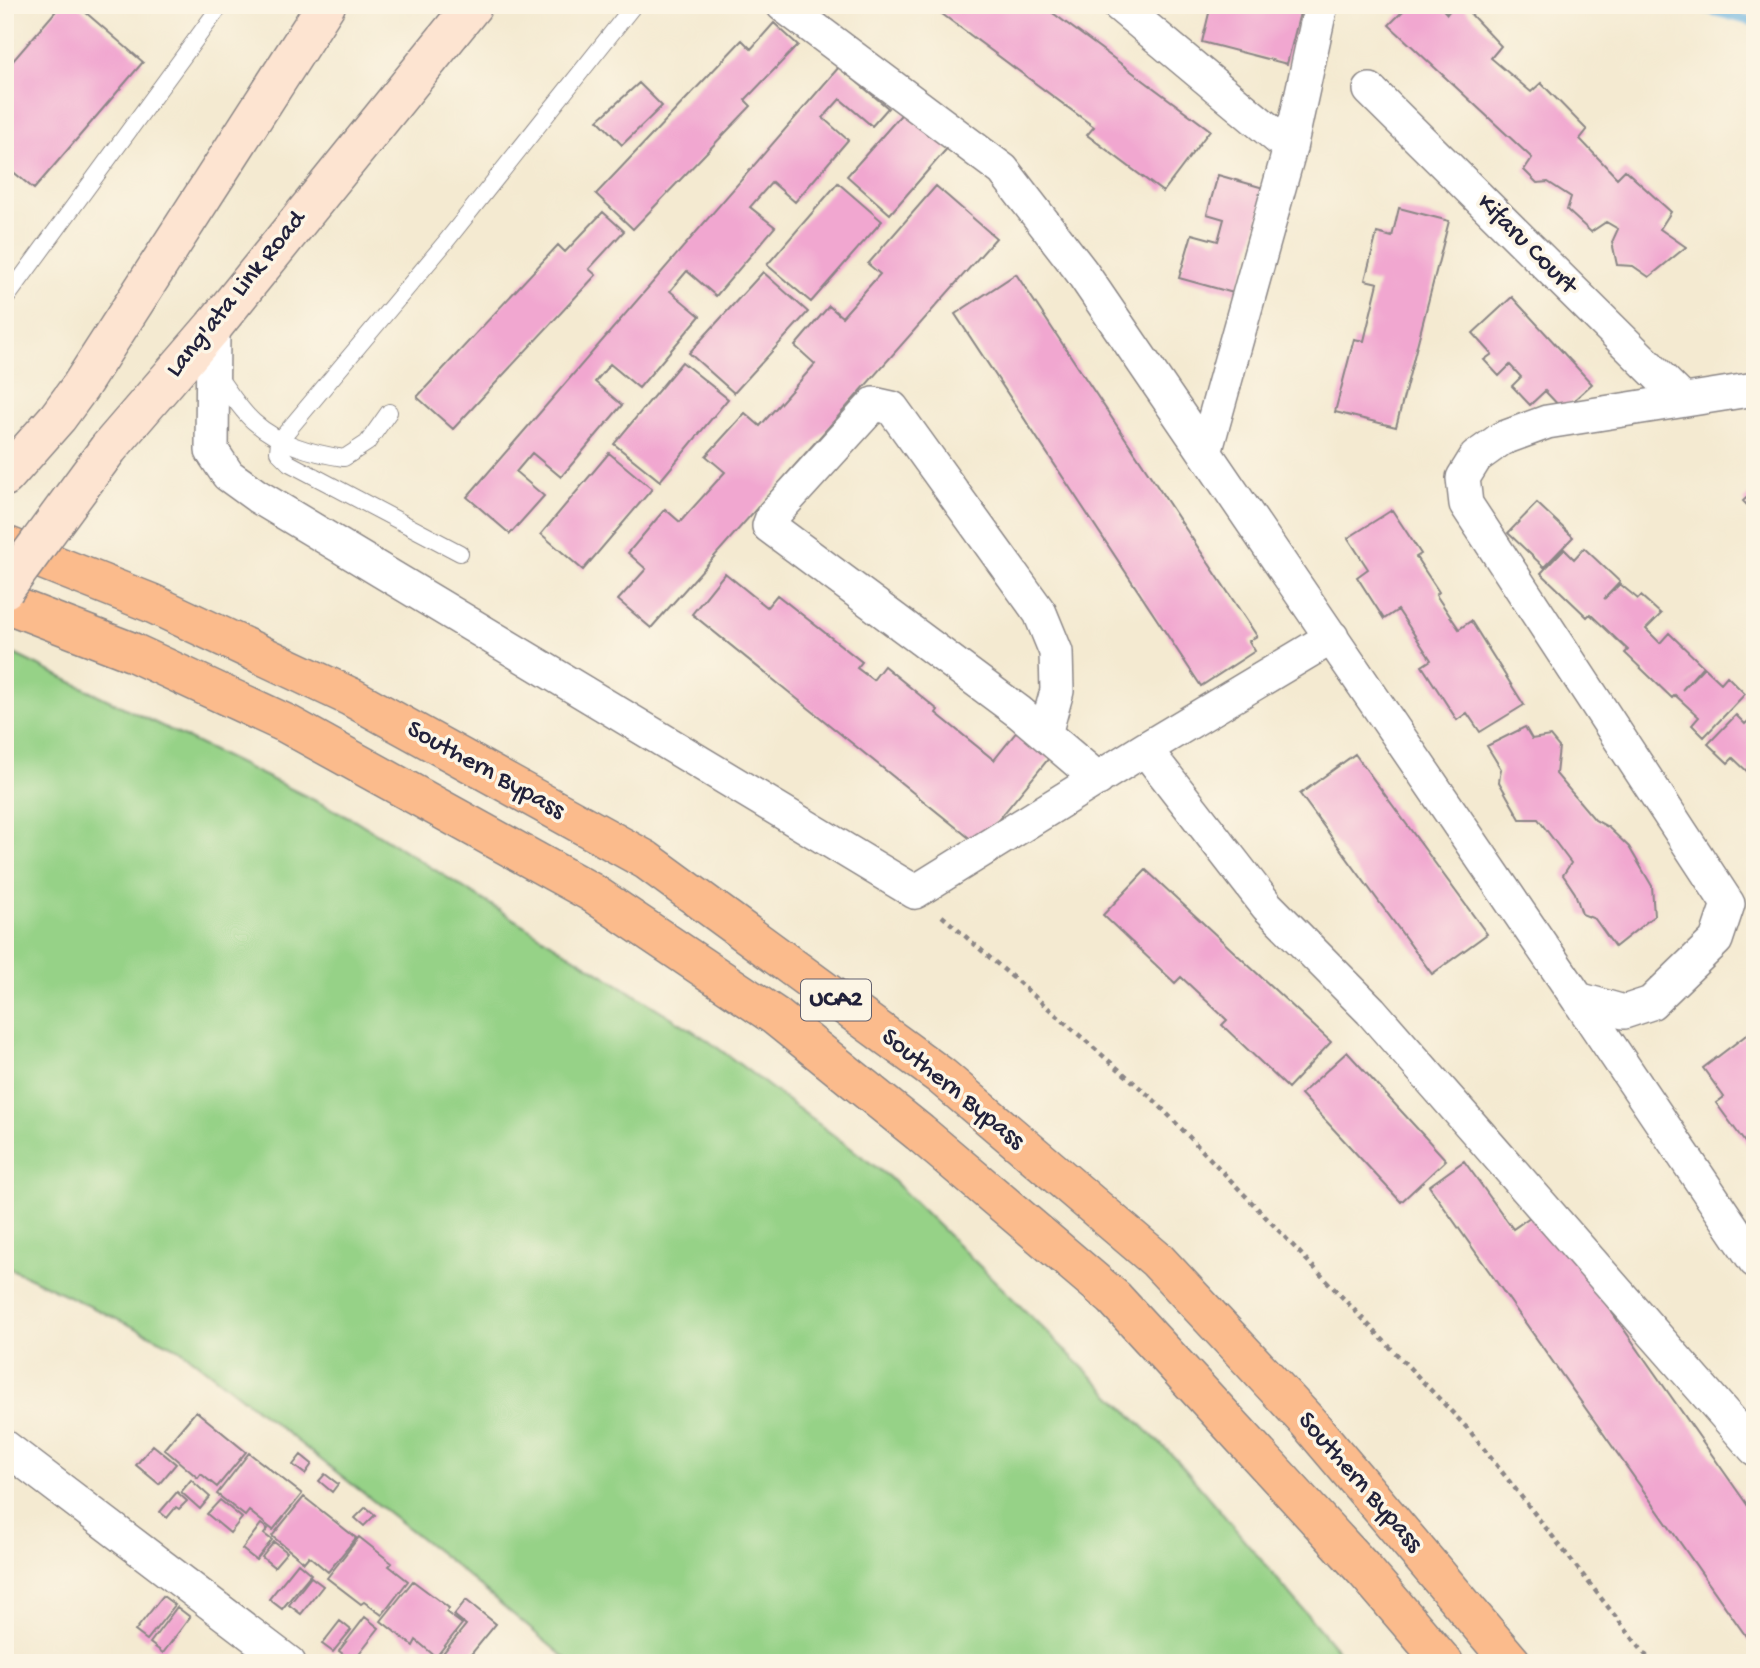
<svg xmlns="http://www.w3.org/2000/svg" width="1760" height="1668" viewBox="0 0 1760 1668" font-family="'Gochi Hand',sans-serif">
  <rect width="100%" height="100%" fill="#fcf5e5"/>
  <filter id="ink" filterUnits="userSpaceOnUse"><feTurbulence type="fractalNoise" baseFrequency=".0143" numOctaves="2"/><feDisplacementMap in="SourceGraphic" scale="14" xChannelSelector="R" yChannelSelector="G"/><feConvolveMatrix kernelMatrix="1 2 1 2 8 2 1 2 1" color-interpolation-filters="sRGB"/></filter>
  <filter id="wash" filterUnits="userSpaceOnUse"><feTurbulence type="fractalNoise" baseFrequency=".00686" numOctaves="4" result="noise"/><feDisplacementMap in="SourceGraphic" scale="28" xChannelSelector="R" yChannelSelector="G"/><feGaussianBlur stdDeviation="1.57" result="paint"/><feColorMatrix in="noise" values="0 0 0 0 0 0 0 0 0 0 0 0 0 0 0 0 0 1.4 0 .05"/><feComposite in="paint" operator="in"/></filter>
  <g filter="url(#wash)">
    <rect width="100%" height="100%" fill="#f4ead1"/>
    <path fill="#96d287" stroke="#5c7a61" stroke-width="2" d="M10,652L355,820L706,1039L889,1177L1178,1461L1348,1663H571L451,1562L180,1349L5,1266V658Z"/>
    <g fill="none" stroke-linecap="round" stroke-linejoin="round">
      <path stroke="#69b3e1" stroke-width="10" d="M1692,5L1755,22"/>
    </g>
    <g id="blocks">
      <path fill="#f1a7d0" d="M61,5H77L143,62L34,189L5,165V70Z
        M930,5H1042L1210,130L1163,192L1087,135L1094,127Z
        M1211,5H1302L1287,64L1202,42Z
        M1409,5H1439L1447,14L1454,5H1462L1501,46L1491,58L1531,92L1541,83L1587,130L1580,139L1617,178L1625,170L1671,212L1660,229L1686,247L1649,277L1633,266L1617,265L1612,242L1618,229L1606,222L1591,232L1567,210L1571,197L1548,182L1537,183L1524,170L1532,158L1389,25Z
        M774,23L798,45L745,100L751,106L633,229L596,194L742,40L751,49Z
        M839,67L888,108L872,126L840,99L823,118L848,140L795,202L772,182L750,207L775,227L716,296L687,271L670,291L700,316L639,388L610,364L595,382L622,405L561,477L532,453L516,472L544,496L510,534L467,497Z
        M639,83L662,106L622,145L598,120Z
        M907,108L950,145L890,214L847,176Z
        M1218,175L1267,189L1237,294L1179,278L1192,234L1218,241L1224,219L1207,214Z
        M838,183L882,221L811,302L767,265Z
        M936,186L996,238L651,628L618,600L646,569L628,553L665,509L680,522L725,472L706,456L745,413L760,426L815,364L795,346L829,306L842,317L880,274L868,264Z
        M1399,208L1449,221L1396,427L1335,412L1354,339L1364,341L1378,283L1365,280L1377,233L1392,237Z
        M603,212L624,231L589,269L596,275L453,429L417,397L558,245L565,252Z
        M763,272L808,312L734,393L689,353Z
        M1016,274L1257,636L1249,641L1255,651L1201,686L955,314Z
        M1512,297L1592,384L1563,410L1545,391L1530,405L1512,386L1521,377L1510,365L1499,376L1484,360L1492,354L1473,333Z
        M682,362L728,399L660,481L614,444Z
        M609,453L652,489L583,570L541,534Z
        M1755,490V513L1743,501Z
        M1537,503L1573,537L1544,567L1508,533Z
        M1392,510L1421,554L1416,557L1439,592L1436,595L1459,629L1471,621L1524,705L1480,732L1467,713L1457,720L1422,666L1431,660L1398,610L1384,619L1357,577L1368,569L1348,538Z
        M1584,548L1620,582L1604,599L1620,584L1638,599L1641,596L1661,614L1646,629L1660,643L1669,633L1703,666L1682,690L1704,667L1721,683L1727,676L1745,694L1704,737L1692,725L1699,717L1675,695L1672,698L1625,653L1628,650L1590,614L1587,617L1541,573L1564,549L1574,559Z
        M725,573L767,607L777,595L862,662L857,668L873,680L884,666L938,710L936,713L994,760L1022,725L1054,752L978,845L692,614Z
        M1736,715L1745,724L1755,715V779L1733,758L1728,763L1708,744Z
        M1525,727L1532,739L1550,736L1559,747L1556,774L1595,820L1608,827L1629,847L1652,886L1654,916L1615,947L1595,919L1582,914L1575,893L1563,875L1571,863L1538,819H1520L1499,782L1501,769L1487,746Z
        M1355,754L1487,934L1432,974L1300,794Z
        M1146,870L1331,1042L1288,1088L1222,1025L1227,1020L1181,977L1175,983L1103,915Z
        M1749,1033L1755,1042V1144L1749,1148L1716,1103L1724,1097L1703,1068Z
        M1347,1052L1446,1160L1401,1202L1301,1094Z
        M1464,1161L1513,1229L1540,1210L1755,1516V1649L1429,1186Z
        M196,1411L246,1452L217,1487L201,1474L198,1478L164,1449Z
        M153,1445L176,1464L159,1484L136,1465Z
        M249,1453L302,1494L273,1530L249,1511L245,1516L217,1494Z
        M301,1455L312,1464L305,1474L293,1465Z
        M325,1474L338,1484L332,1492L319,1481Z
        M191,1480L210,1497L200,1509L181,1492Z
        M177,1492L187,1501L179,1509L176,1507L167,1518L160,1512Z
        M304,1497L356,1538L328,1572L309,1556L304,1562L272,1536Z
        M220,1500L242,1518L230,1533L207,1514Z
        M366,1507L375,1515L364,1526L355,1518Z
        M261,1524L268,1529L264,1534L272,1540L256,1560L242,1549Z
        M359,1537L392,1563L389,1566L408,1581L382,1615L364,1602L361,1604L327,1578Z
        M274,1542L287,1552L274,1567L262,1557Z
        M298,1563L311,1574L282,1609L269,1599Z
        M311,1577L323,1586L301,1614L289,1605Z
        M413,1581L449,1608L446,1612L462,1624L436,1657L416,1640L413,1646L381,1621Z
        M163,1596L175,1605L147,1640L135,1631Z
        M466,1600L496,1624L464,1663H435L466,1625L454,1615Z
        M177,1607L190,1617L163,1653L150,1643Z
        M365,1617L379,1628L353,1661L339,1651Z
        M340,1621L351,1630L333,1652L322,1644Z"/>
    </g>
  </g>
  <g filter="url(#ink)">
    <use href="#blocks" fill-opacity="0" stroke="#8b8686" stroke-width="2"/>
    <g fill="none" stroke-linecap="round" stroke-linejoin="round">
      <g stroke="#8b8686" stroke-width="18">
        <path id="lane" d="M5,300L221,5
          M216,374C228,389 239,409 254,422C279,444 311,453 344,458L367,443L389,412
          M460,553L289,463L278,452L279,441L444,244L634,5"/>
      </g>
      <g stroke="#8b8686" stroke-width="36">
        <path id="street" d="M783,5L1003,170L1081,271L1578,999L1624,1012L1651,1003L1716,940L1728,904L1466,504L1463,478L1476,457L1501,439L1547,422L1755,389
          M1119,5L1290,148
          M1370,90L1682,399
          M213,327L212,451L228,475L257,496L915,892L1145,749L1332,637
          M1205,453L1290,148L1321,5
          M1045,734L1057,691L1056,652L1040,613L892,408L874,404L773,515L769,526L1019,712L1098,779
          M1145,749L1267,906L1371,1011L1755,1449
          M1578,999L1755,1261
          M5,1447L289,1663"/>
      </g>
      <g stroke="#8b8686" stroke-width="41">
        <path id="secondary" d="M108,449L213,327L473,5
          M5,477L58,417L80,387L326,5"/>
      </g>
      <g stroke="#8b8686" stroke-width="41">
        <path id="highway" d="M5,545L151,603L351,697L646,860L941,1076L1157,1260L1307,1421L1512,1663
          M5,603L132,652L287,724L591,892L775,1016L920,1133L1114,1298L1366,1572L1444,1663"/>
      </g>
      <path stroke="#8b8686" stroke-width="4.5" stroke-dasharray="5 5" stroke-linecap="butt" d="M942,916L1154,1100L1469,1430L1652,1663"/>
      <use href="#lane" stroke="#fff" stroke-width="16"/>
      <use href="#street" stroke="#fff" stroke-width="33"/>
      <use href="#secondary" stroke="#fde4d1" stroke-width="38"/>
      <use href="#highway" stroke="#fbbb8c" stroke-width="38"/>
      <g stroke="#8b8686" stroke-width="41" stroke-linecap="butt">
        <path id="secondary-bridge" d="M5,589L108,449"/>
      </g>
      <use href="#secondary-bridge" stroke="#fde4d1" stroke-width="38"/>
    </g>
  </g>
  <g text-anchor="middle" dominant-baseline="central" stroke-width="7" stroke-linejoin="round" paint-order="stroke">
    <rect fill="#fcf5e5" stroke="#63616e" stroke-width="2" x="801" y="979.5" width="70" height="41" rx="5"/>
    <g font-size="24" font-weight="bold" fill="#22223b">
      <text x="836" y="1000">UCA2</text>
    </g>
    <g font-size="26" fill="#22223b" stroke="#fcf5e5">
      <text transform="translate(1526 245) rotate(45)">Kifaru Court</text>
      <text transform="translate(237 295) rotate(-51)">Lang'ata Link Road</text>
      <text transform="translate(485 771) rotate(29)">Southern Bypass</text>
      <text transform="translate(952 1090) rotate(39)">Southern Bypass</text>
      <text transform="translate(1359 1483) rotate(49)">Southern Bypass</text>
    </g>
  </g>
  <rect width="1760" height="1668" fill="none" stroke="#fcf5e5" stroke-width="28"/>
</svg>
